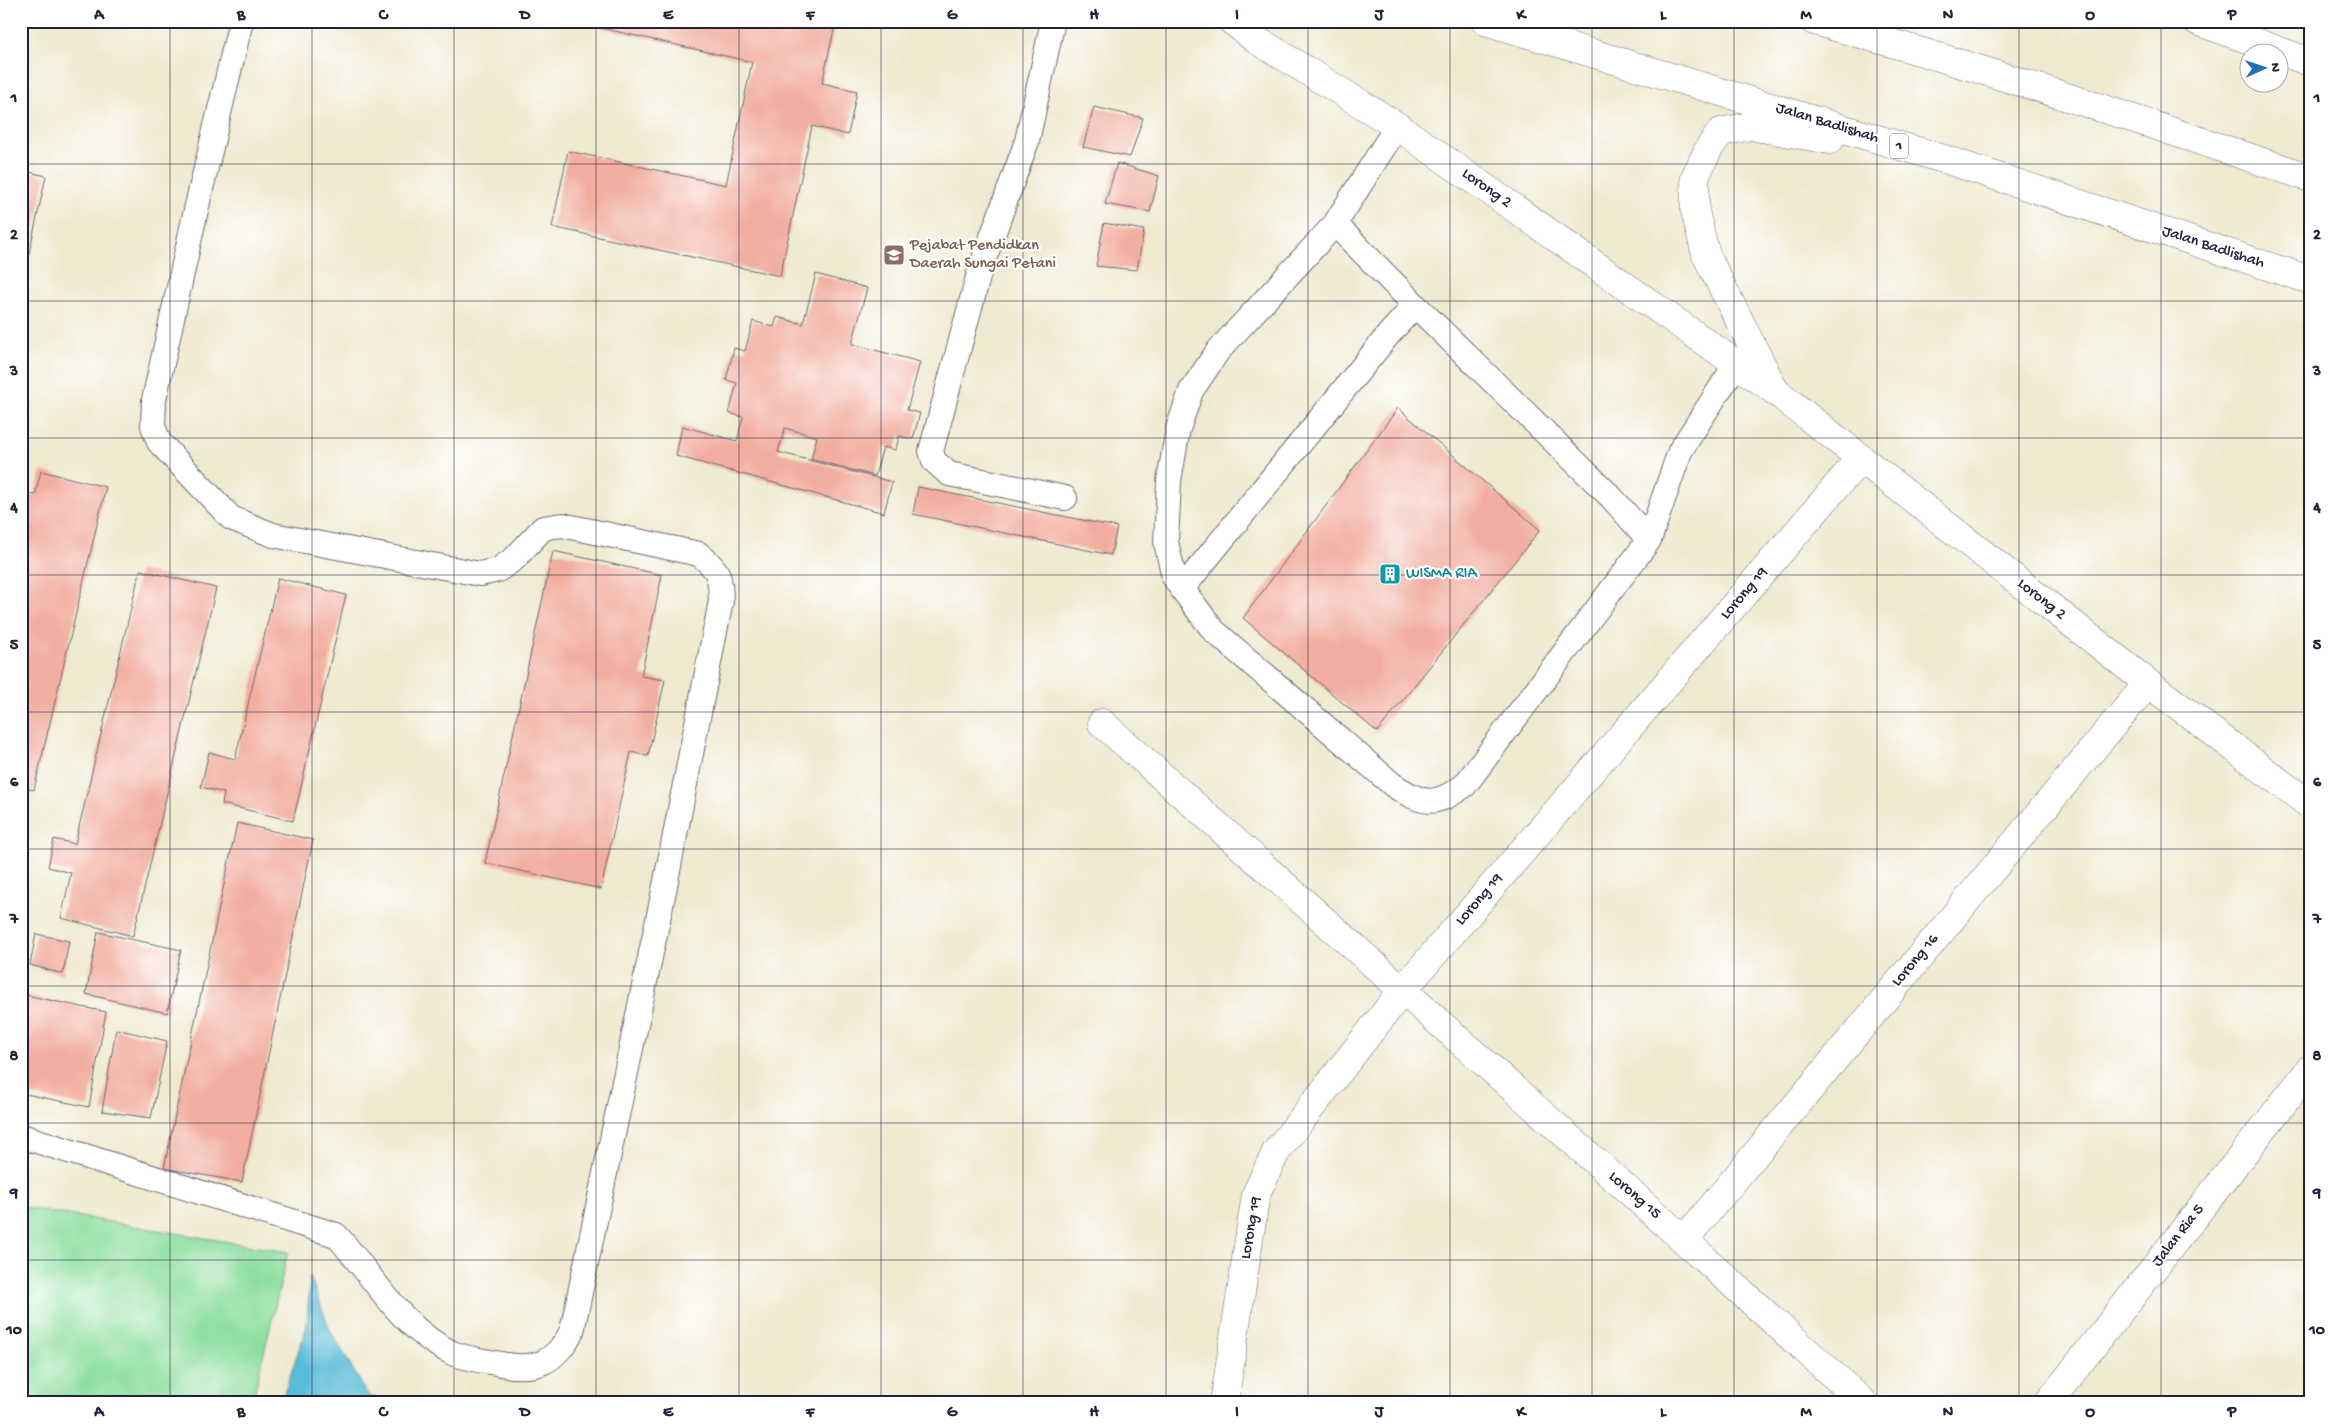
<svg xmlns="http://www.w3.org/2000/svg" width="2331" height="1424" viewBox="0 0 2331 1424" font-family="'Gochi Hand',sans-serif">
  <rect width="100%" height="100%" fill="#fff"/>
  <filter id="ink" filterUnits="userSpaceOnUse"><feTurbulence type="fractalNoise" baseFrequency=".02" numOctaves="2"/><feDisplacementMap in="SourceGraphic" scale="10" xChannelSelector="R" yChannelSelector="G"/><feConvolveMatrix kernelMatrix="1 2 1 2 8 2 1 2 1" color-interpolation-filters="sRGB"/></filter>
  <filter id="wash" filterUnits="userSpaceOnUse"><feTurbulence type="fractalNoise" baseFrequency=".0096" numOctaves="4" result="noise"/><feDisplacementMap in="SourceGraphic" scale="20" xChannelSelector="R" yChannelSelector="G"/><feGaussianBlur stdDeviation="1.12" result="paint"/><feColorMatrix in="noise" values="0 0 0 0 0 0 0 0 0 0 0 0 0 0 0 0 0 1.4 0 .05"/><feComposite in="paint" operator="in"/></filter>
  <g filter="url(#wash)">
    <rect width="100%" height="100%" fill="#efe9cf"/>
    <path fill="#8cde9f" stroke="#57806d" d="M21,1207L288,1252L252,1403H21Z"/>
    <path fill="#59bbd7" stroke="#3e6e89" d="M310,1276L330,1330L368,1395L389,1403H281L307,1325Z"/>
    <g id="blocks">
      <path fill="#f2aea0" d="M602,21H836L822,83L857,91L848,135L812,126L780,276L552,227L568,151L726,185L752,62L601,28Z
        M1094,107L1143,118L1130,157L1083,147Z
        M1117,163L1159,176L1150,212L1105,204Z
        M21,170L46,176L23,281H21Z
        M1104,223L1144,230L1137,270L1096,266Z
        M816,274L867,288L852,344L920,362L907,410L920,413L913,439L899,436L896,450L883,447L875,476L811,459L817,437L785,428L778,452L892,482L884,513L676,456L682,426L737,441L743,417L729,413L737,383L726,380L734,348L745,351L753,321L774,327L777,317L803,324Z
        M1398,408L1540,530L1377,732L1243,618Z
        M41,471L106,487L34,790L21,787V549L28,522L21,520V492L35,495Z
        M918,487L1117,527L1111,555L913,514Z
        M553,551L662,575L641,676L665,680L648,756L631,752L601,889L485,863Z
        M140,570L216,588L133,936L61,918L71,873L48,867L54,839L75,844Z
        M278,578L346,595L293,821L222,804L224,793L201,787L209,752L235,759Z
        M237,823L313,840L242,1182L164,1168Z
        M98,932L181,950L167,1013L86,994Z
        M36,934L69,941L63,974L30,965Z
        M21,994L106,1012L89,1107L21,1093Z
        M116,1029L167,1041L151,1118L102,1111Z"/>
    </g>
  </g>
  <g filter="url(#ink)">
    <use href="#blocks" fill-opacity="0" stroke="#6a686f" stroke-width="1"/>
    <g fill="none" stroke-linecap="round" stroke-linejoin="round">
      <g stroke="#6a686f" stroke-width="26">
        <path id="lane" d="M1053,21L1027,141L980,270L931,451L934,461L949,474L1065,498
          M1397,126L1335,224L1415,305L1389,334L1182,589L1214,631L1393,785C1424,805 1434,807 1465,785L1649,540L1680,451L1736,364
          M1415,305L1612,498L1649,540
          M1182,589L1174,577L1166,542L1169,481L1178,429L1191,391L1218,351L1335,224
          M21,1136L336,1235C373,1275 401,1329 452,1353C467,1359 485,1361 501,1364C536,1371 555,1363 572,1331L665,886L721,601C720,575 720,571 699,554L562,525L543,528L514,559L498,570L480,574L273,535L231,518L159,442L153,426L154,400L196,210L241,21"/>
      </g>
      <g stroke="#6a686f" stroke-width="29">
        <path id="street" d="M1232,21L1255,39L1397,126L1775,391L2148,683L2310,805
          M2197,21L2310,62
          M1102,723L1684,1240L1864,1403
          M1684,1240L2148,683
          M1224,1403L1256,1194L1276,1152L1402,991L1860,459
          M2048,1403L2310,1069"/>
      </g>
      <g stroke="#6a686f" stroke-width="29">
        <path id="primary" d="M1485,21L1947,160L2310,280
          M1814,21C1981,67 2146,122 2310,178
          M1775,391L1706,255L1695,211V177L1709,148L1721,132L1750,126L1830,140"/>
      </g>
      <use href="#lane" stroke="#fff" stroke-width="24"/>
      <use href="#street" stroke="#fff" stroke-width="28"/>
      <use href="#primary" stroke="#fff" stroke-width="28"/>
    </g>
  </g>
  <path fill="none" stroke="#22223b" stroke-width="1" stroke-opacity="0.55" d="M170,21V1403M312,21V1403M454,21V1403M596,21V1403M739,21V1403M881,21V1403M1023,21V1403M1166,21V1403M1308,21V1403M1450,21V1403M1592,21V1403M1734,21V1403M1877,21V1403M2019,21V1403M2161,21V1403M21,164H2310M21,301H2310M21,438H2310M21,575H2310M21,712H2310M21,849H2310M21,986H2310M21,1123H2310M21,1260H2310"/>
  <defs>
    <g id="school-square" transform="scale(1.125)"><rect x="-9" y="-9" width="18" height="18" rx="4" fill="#8d6e63" stroke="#fff"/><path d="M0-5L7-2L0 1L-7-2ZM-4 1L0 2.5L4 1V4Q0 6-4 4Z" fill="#fff"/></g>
    <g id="building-square" transform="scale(1.125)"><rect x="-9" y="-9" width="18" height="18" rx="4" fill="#0f9aa8" stroke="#fff"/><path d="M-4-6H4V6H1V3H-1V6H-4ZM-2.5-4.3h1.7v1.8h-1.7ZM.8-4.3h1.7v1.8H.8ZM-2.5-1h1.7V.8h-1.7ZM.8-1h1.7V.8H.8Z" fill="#fff"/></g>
  </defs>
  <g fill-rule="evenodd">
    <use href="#school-square" x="894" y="255"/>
    <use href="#building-square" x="1390" y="574"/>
  </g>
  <g text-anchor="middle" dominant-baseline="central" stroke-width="4.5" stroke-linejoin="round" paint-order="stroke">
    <rect fill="#fff" stroke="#646476" stroke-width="1" x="1890" y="133.5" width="18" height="25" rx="4"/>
    <g font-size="15" font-weight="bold" fill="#22223b">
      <text x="1899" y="146">1</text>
    </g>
    <g font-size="16" fill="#22223b" stroke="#fff">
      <text transform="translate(1827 124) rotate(17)">Jalan Badlishah</text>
      <text transform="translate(1486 189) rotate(35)">Lorong 2</text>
      <text transform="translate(2213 248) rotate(18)">Jalan Badlishah</text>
      <text transform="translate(1745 594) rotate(-49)">Lorong 19</text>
      <text transform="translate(2041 600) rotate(38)">Lorong 2</text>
      <text transform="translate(1480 900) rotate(-49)">Lorong 19</text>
      <text transform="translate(1916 961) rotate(-50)">Lorong 16</text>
      <text transform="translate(1634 1196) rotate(41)">Lorong 15</text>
      <text transform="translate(1252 1228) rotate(-80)">Lorong 19</text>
      <text transform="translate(2179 1236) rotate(-52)">Jalan Ria 5</text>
    </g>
    <g font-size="16" fill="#785e54" stroke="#fff" text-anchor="start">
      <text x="910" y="246">Pejabat Pendidkan<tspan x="910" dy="18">Daerah Sungai Petani</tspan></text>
    </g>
    <g font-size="16" fill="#0d838f" stroke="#fff" text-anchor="start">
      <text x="1406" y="574">WISMA RIA</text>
    </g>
  </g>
  <rect width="2331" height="1424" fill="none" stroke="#fff" stroke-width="55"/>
  <g transform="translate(2264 68) rotate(87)"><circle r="24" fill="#ffffff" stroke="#a7a7b1"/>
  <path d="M0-4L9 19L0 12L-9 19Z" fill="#1f6fb2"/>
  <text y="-8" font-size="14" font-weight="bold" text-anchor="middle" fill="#22223b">N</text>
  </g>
  <rect x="28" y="28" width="2276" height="1368" fill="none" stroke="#22223b" stroke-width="2"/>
  <g font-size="16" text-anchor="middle" font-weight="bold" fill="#22223b">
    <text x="99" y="19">A</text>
    <text x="241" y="19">B</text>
    <text x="383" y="19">C</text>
    <text x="525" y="19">D</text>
    <text x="668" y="19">E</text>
    <text x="810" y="19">F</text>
    <text x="952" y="19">G</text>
    <text x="1094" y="19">H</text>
    <text x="1237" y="19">I</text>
    <text x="1379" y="19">J</text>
    <text x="1521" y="19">K</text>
    <text x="1663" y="19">L</text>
    <text x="1806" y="19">M</text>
    <text x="1948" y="19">N</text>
    <text x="2090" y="19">O</text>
    <text x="2232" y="19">P</text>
    <text x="14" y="102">1</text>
    <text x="2317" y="102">1</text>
    <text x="14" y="239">2</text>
    <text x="2317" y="239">2</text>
    <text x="14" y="375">3</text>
    <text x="2317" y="375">3</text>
    <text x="14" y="512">4</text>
    <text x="2317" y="512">4</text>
    <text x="14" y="649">5</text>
    <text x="2317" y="649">5</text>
    <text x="14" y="786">6</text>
    <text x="2317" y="786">6</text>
    <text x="14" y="923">7</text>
    <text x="2317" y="923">7</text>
    <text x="14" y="1060">8</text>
    <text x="2317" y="1060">8</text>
    <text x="14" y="1197">9</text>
    <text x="2317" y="1197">9</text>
    <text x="14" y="1334">10</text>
    <text x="2317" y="1334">10</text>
    <text x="99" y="1416">A</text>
    <text x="241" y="1416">B</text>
    <text x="383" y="1416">C</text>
    <text x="525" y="1416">D</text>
    <text x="668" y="1416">E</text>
    <text x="810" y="1416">F</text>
    <text x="952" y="1416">G</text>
    <text x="1094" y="1416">H</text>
    <text x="1237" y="1416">I</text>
    <text x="1379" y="1416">J</text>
    <text x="1521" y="1416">K</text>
    <text x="1663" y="1416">L</text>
    <text x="1806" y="1416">M</text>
    <text x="1948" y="1416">N</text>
    <text x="2090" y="1416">O</text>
    <text x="2232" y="1416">P</text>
  </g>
</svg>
